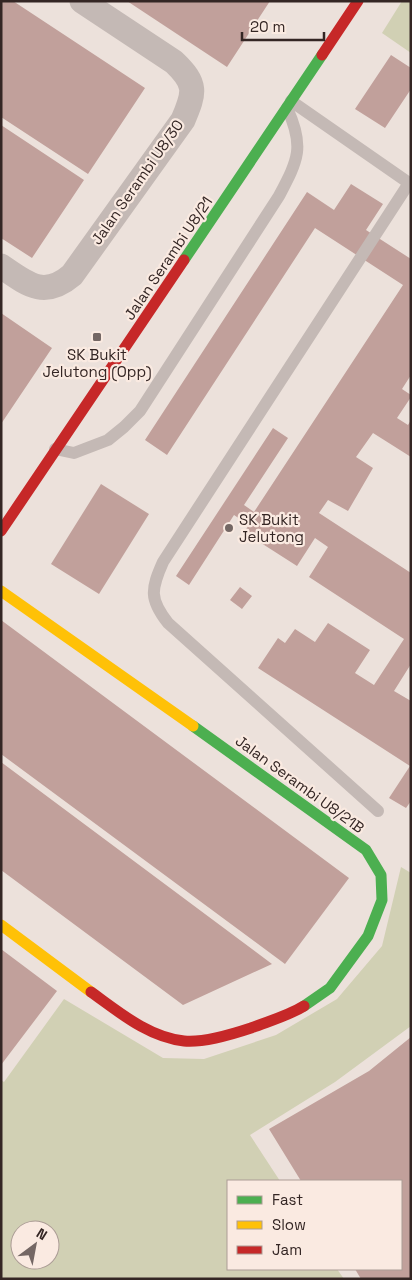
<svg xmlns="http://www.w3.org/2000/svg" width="412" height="1280" viewBox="0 0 412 1280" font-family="'Space Grotesk',sans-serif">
  <rect width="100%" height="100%" fill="#ece1db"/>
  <path fill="#d1d0b4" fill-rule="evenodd" d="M402,1H411V53L382,33Z
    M401,867L411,873V1026L335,1082L250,1135L280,1181H228V1269H337L344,1279H2L1,1080L4,1082L64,999L163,1058L204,1059L276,1035L337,999L382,946ZM20,1230H50V1260H20Z"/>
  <path fill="#c1a09b" d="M1,1H13L145,88L88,174L1,117Z
    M127,1H270L227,67Z
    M391,55L411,68V89L385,128L355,109Z
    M1,125L84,180L32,258L1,238Z
    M351,184L383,204L366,230L411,259V375L402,389L411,395V397L397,418L408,425L411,420V457L373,433L356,457L373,468L348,511L328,500L319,513L411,573V664L394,691L411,701V801L406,808L389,798L410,766L258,668L278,638L285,643L295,629L315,642L328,623L370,650L355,673L374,685L404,639L309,577L328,547L315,538L297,566L244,532L249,525L234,515L189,585L176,576L273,428L288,438L244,505L254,512L403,285L315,228L167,455L145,440L307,192L334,210Z
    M1,313L52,348L1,424Z
    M101,484L149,514L99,594L51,564Z
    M240,587L252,596L242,609L230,600Z
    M1,620L349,878L285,964L1,754Z
    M1,762L272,964L183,1005L1,870Z
    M1,949L57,991L1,1065Z
    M411,1037V1279H361L355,1269H401V1181H301L269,1129L369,1071Z"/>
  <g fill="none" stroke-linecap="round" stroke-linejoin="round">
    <path stroke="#c4b9b5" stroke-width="12" d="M291,101L409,183
      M55,449L74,453L108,440L124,427L140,411L279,196C298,160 305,147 287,108
      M378,811L168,623C149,599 151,589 163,562L409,183L411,184"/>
    <path stroke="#c4b9b5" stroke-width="25" d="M1,266C27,284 44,299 72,275L183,120C195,92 197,84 174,62L82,1"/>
    <path stroke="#4caf50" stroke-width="11" d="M184,260L322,55
      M193,726L366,850L381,875L382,900L368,936L330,988L304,1006"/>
    <path stroke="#ffc107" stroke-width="11" d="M1,591L193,726
      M1,925L91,992"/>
    <path stroke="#c62828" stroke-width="11" d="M322,55L358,1
      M1,531L184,260
      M91,992C119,1012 148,1037 184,1041C204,1043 233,1034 251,1028C269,1021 288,1016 304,1006"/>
  </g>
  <g fill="#746764" stroke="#faeae1" stroke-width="2">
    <rect x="92" y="332" width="10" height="10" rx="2.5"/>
    <circle cx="229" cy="528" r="5"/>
  </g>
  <g text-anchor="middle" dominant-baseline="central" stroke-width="4.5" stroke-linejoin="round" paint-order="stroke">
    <g font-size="15" fill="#342624" stroke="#faeae1">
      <text transform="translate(137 182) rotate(-55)">Jalan Serambi U8/30</text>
      <text transform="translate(168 258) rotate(-56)">Jalan Serambi U8/21</text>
      <text transform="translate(300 784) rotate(36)">Jalan Serambi U8/21B</text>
    </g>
    <g font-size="15" fill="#342624" stroke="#faeae1">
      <text x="97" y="354">SK Bukit<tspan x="97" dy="17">Jelutong (Opp)</tspan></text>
      <text x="239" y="519" text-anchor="start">SK Bukit<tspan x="239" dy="17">Jelutong</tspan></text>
    </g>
  </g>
  <rect width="412" height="1280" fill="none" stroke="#342624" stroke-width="5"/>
  <rect x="227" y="1180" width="175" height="90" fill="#faeae1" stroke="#ab9c95"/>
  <rect x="237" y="1196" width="25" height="8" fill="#4caf50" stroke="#ab9c95"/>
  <text x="272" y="1205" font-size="15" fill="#342624">Fast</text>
  <rect x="237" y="1221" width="25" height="8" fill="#ffc107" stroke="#ab9c95"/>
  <text x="272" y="1230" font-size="15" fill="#342624">Slow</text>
  <rect x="237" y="1246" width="25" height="8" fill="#c62828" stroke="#ab9c95"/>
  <text x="272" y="1255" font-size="15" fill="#342624">Jam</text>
  <g transform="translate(35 1245) rotate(32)"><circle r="24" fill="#faeae1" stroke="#ab9c95"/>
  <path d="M0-4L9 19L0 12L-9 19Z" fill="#746764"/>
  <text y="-8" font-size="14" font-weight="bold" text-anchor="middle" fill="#342624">N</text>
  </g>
  <path d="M242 32v8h82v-8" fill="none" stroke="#342624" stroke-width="2.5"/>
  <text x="250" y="32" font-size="15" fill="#342624" stroke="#faeae1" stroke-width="4" paint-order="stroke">20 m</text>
</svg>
